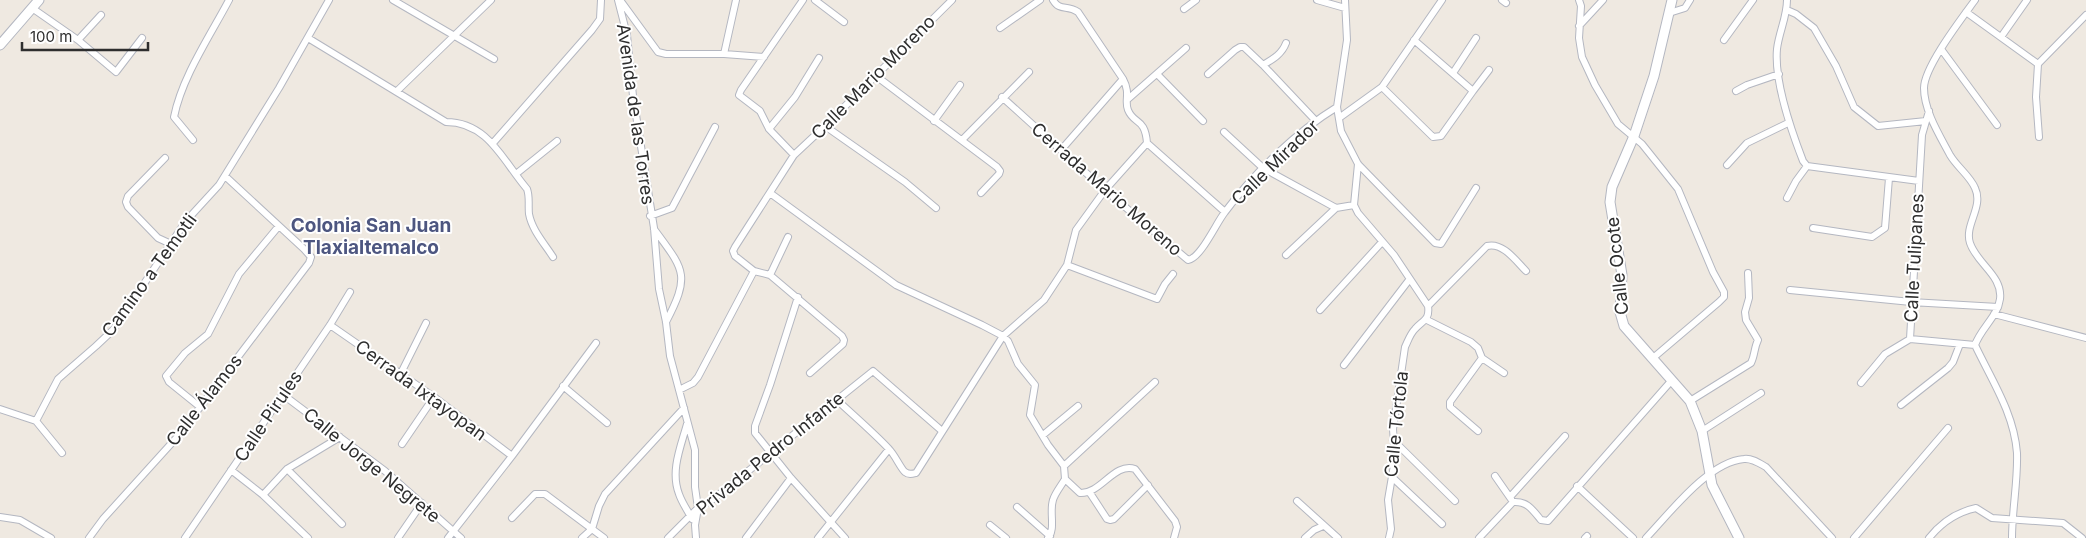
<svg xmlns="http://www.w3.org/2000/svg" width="2086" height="538" viewBox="0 0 2086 538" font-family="Inter,sans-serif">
  <rect width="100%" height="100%" fill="#efe9e1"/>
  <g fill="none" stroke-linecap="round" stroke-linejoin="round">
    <g stroke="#b4b7c1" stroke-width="8">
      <path id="minor" d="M393,0L494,59
        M618,0L627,35L633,96L654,228L659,289L666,322L670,356L695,450V487L698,508L695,525L696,538
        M620,0L658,52L666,54H724L764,57
        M815,0L844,22
        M1053,0C1060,12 1067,4 1078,12L1123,79C1131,94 1124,100 1128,110C1134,125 1145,117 1147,143L1225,212
        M1317,0L1345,8
        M1345,0L1347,40L1337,107L1341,131L1358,164L1435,243L1441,244L1476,188
        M1502,0L1506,3
        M1579,0L1581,6L1579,38L1582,57L1595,85L1618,124L1642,144L1678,189L1713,272L1724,292V297L1719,302L1653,358
        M1787,0C1787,17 1779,32 1777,49C1774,82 1791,130 1803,161L1807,166L1919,181
        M1975,0C1962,18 1924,67 1924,88C1924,111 1940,136 1950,155C1957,167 1970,176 1975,188C1984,207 1964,225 1970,243C1977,264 2003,276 2000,299C1998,316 1981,328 1975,345C1991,379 2014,413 2017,453C2018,481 2012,510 2012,538
        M32,8L78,40L116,72L142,38
        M1184,9L1196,0
        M1787,10L1796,14L1814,28L1836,66L1854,107L1878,126L1926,121
        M1966,12L2038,64
        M1669,13L1685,8L1690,0
        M1579,26L1603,0
        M1000,28L1040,0
        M2001,37L2027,0
        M308,38L446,122C488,122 503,161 527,189C530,197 528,205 529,214C532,230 544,243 553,257
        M78,40L101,15
        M1724,40L1753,0
        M1941,49L1997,125
        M724,54L736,0
        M2038,64L2036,97L2039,137
        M2038,64L2086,15
        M1263,65C1273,59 1282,54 1286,43
        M1453,73L1476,38
        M1157,74L1203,121
        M1208,74L1235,50L1240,47H1244L1263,65L1315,120
        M876,76L997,167L1000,171L999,174L981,193
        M1382,87L1433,137L1441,136L1473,91L1414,40
        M397,91L491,0
        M1473,91L1489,70
        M1736,91L1747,85L1779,74
        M1002,97L1105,190L1188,260C1201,258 1216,223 1225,212C1254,173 1296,132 1337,107
        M1128,99L1186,48
        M1339,118L1382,87L1442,0
        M934,121L960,85
        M825,126L905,182L936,208
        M769,129L795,97L819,58
        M1224,132L1263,168L1336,208L1354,205
        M193,140L174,117C182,77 210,36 229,0
        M962,140L1029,72
        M493,143L592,30L600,19L601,0
        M1061,150L1123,79
        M794,155L769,129L760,111L739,95L741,90L803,0
        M165,158L128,196L126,202L128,207L158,238L171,244
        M1358,164L1354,205L1358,213L1394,255L1428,306C1430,320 1423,320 1415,329C1410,334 1408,341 1405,347L1393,429L1395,459L1388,500L1391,529L1389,538
        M1727,165L1747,143L1788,123
        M516,174L557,141
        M770,193L896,285L982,325L1003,336L1008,341L1018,364L1035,385L1030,415L1048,445L1064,466L1065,479
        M1787,198L1796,181L1807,166
        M650,216L672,208L715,127
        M1813,228L1872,237L1885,228L1889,178
        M654,229C684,270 691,274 666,322
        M1286,255L1336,208
        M1067,265L1157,299L1165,284L1173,274
        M770,275L788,237
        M1790,290L1911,302L1998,307
        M798,297L770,385L755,426V433L791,478L845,538
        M1428,306L1487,246C1503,242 1516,261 1526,271
        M1320,310L1382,242
        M1994,314L2086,338
        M1427,320L1471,342L1478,348L1482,358L1504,373
        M330,325L434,397L512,456
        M1910,339L1922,135L1929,111
        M1910,339L1975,345
        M1344,365L1409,280
        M810,373L843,344L844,340L842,336L770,275L754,271L735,256L733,251L735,247L794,155L825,126L952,0
        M400,375L426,323
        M1861,383L1885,354L1910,339
        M563,386L607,423
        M679,390L693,383L698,377L754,271
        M282,394L385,471L461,538
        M837,400C854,416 873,432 889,449C895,455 901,469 905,472C909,475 912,474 916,473L1003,336L1044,300L1067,265L1076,230L1105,190L1147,143
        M1690,401L1751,363C1755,355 1754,348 1758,340L1746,320L1745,312L1749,298L1748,273
        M1901,405L1948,368L1953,362L1960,344
        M200,407L169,382L166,376L185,353L208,334L239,274L278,227
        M0,409L36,421
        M36,421L58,379L96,346L113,330L186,221L219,185L279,88L329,0
        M36,421L62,453
        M687,424C681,446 670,471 679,494C682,503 688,511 692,519
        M1478,431L1450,407V402L1482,358
        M1702,431L1761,393
        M1043,435L1078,406
        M1393,440L1455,501
        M402,444L434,397
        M1064,466L1155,382
        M287,469L342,524
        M231,470L263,495L308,538
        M1495,476L1511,499
        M1393,478L1442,524
        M1065,479L1080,493C1101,494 1114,462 1135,469L1175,521L1177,527L1174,538
        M1577,486L1633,538
        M1090,493L1107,519L1110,520L1114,519L1148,485
        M263,495L287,469L340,437
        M1510,497L1565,436
        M1297,501L1338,538
        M1017,507L1050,536
        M0,517L20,520L51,538
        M512,518L535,494H545L604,538
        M990,525L1006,538
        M592,529L599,506L605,494L684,408
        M89,538L103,519L179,435L309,263L311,257L304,249L225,176
        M185,538L330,325L350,292
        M398,538L422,503
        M448,538L512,456L596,343
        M582,538L592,529
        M668,538L698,508L712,500L873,371L942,431
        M746,538L791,478
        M818,538L889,449
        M1048,538C1056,529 1049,512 1053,500C1055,493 1061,486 1065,479
        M1305,538L1314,530L1323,526
        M1479,538L1513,502C1527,501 1532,509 1541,520L1548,521L1672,380
        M1585,538L1587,536
        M1646,538C1670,513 1708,462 1744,459C1752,458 1759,463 1766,467L1832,538
        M1854,538L1948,428
        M1929,538C1941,523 1957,512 1976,508L1992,518L2063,523L2082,538"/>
    </g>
    <g stroke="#b4b7c1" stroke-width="11">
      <path id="tertiary" d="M1672,0L1654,76L1634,136L1612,187L1610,202L1622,275L1620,312L1624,326L1690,401L1702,431L1712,485L1739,538"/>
    </g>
    <g stroke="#b4b7c1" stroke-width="11">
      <path id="secondary" d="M0,45L39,0"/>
    </g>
    <use href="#minor" stroke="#fff" stroke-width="6"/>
    <use href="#tertiary" stroke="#fff" stroke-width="9"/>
    <use href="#secondary" stroke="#fff" stroke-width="9"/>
  </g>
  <g text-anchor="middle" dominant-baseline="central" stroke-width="4" stroke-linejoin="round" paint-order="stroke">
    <g font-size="18" fill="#2e2e2e" stroke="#fff">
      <text transform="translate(873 77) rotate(-45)">Calle Mario Moreno</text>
      <text transform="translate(636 114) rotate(82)">Avenida de las Torres</text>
      <text transform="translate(1275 162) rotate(-44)">Calle Mirador</text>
      <text transform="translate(1107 189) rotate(41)">Cerrada Mario Moreno</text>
      <text transform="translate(1914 258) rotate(-87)">Calle Tulipanes</text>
      <text transform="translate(1617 266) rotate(-96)">Calle Ocote</text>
      <text transform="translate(149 275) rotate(-54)">Camino a Temotli</text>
      <text transform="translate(421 390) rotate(36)">Cerrada Ixtayopan</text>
      <text transform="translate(204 400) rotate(-52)">Calle Álamos</text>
      <text transform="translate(268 416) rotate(-56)">Calle Pirules</text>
      <text transform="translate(1396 424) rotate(-84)">Calle Tórtola</text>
      <text transform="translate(770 453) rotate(-39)">Privada Pedro Infante</text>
      <text transform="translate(372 465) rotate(39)">Calle Jorge Negrete</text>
    </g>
    <g font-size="19" font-weight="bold" fill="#4d5680" stroke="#fff">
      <text x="371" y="225">Colonia San Juan<tspan x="371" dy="22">Tlaxialtemalco</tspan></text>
    </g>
  </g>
  <path d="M22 42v8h126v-8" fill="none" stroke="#2e2e2e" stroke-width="2.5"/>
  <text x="30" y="42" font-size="15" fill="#2e2e2e" stroke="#ffffff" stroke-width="4" paint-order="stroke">100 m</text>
</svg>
